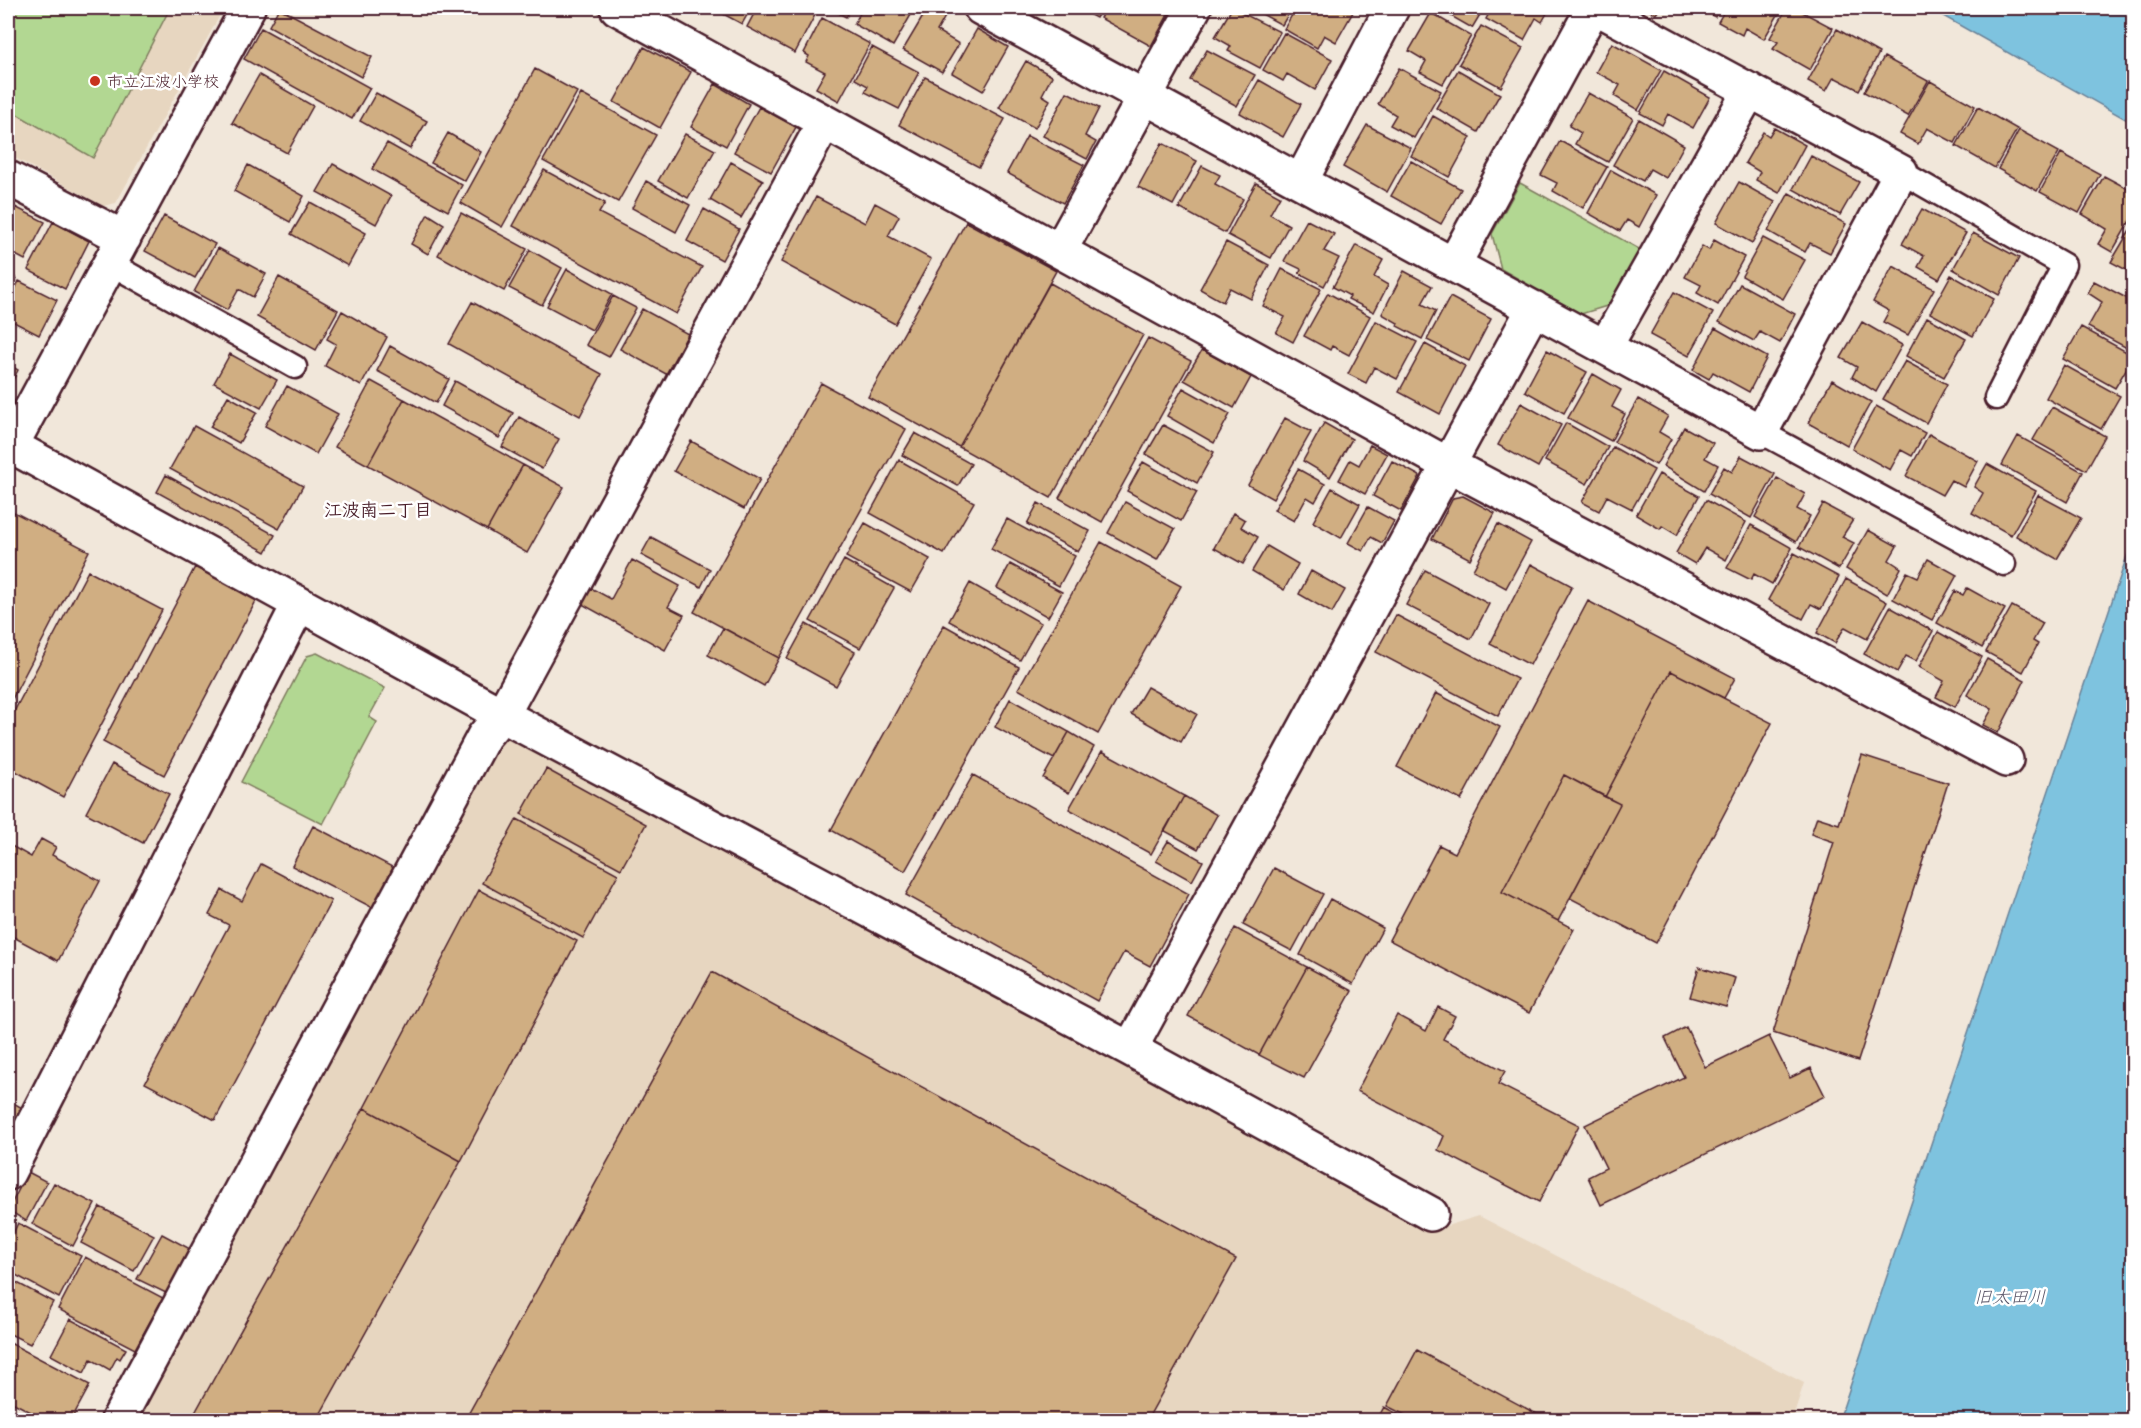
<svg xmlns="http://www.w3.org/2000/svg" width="2141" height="1428" viewBox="0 0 2141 1428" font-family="Sriracha,'Klee One',sans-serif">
  <rect width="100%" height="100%" fill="#f1e7da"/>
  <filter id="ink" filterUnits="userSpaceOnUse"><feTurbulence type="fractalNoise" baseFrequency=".0167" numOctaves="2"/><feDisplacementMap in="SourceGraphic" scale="12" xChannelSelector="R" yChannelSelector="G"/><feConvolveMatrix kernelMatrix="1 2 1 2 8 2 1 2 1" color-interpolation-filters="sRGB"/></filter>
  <g filter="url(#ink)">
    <path fill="#e7d6c0" d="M8,8H224L116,203L103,206L8,154Z
      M510,736L1430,1231L1479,1216L1804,1383L1792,1420H129L491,746Z"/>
    <path fill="#b2d792" stroke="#7e7b5e" stroke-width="1.5" d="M8,8H170L93,158L8,109Z
      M1520,183L1641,250L1610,305L1581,314L1501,269L1492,234Z
      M317,653L385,688L369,717L377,722L323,824L241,782L307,656Z"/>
    <path fill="#7ec3df" stroke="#698197" stroke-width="1.5" d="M1929,8H2133L2134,110L2129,121Z
      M2133,538V1420H1839Z"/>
    <path fill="#d0ae82" stroke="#4a1f2b" stroke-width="1.5" d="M279,8L372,57L361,77L269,26Z
      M712,8H751L742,24Z
      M757,8H801L815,15L795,53L747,27Z
      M829,8H852L846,17Z
      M863,8H915L893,46L854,24Z
      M928,8H938L947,13L937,31L959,44L942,72L903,50Z
      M1077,8H1102L1096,18Z
      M1106,8H1163L1170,11L1151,46L1100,18Z
      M1232,8L1280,32L1260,68L1228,51L1231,46L1215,37Z
      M1251,8H1292L1282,25Z
      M1296,8H1345L1353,12L1336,42L1324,35L1317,48L1284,29Z
      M1446,8H1484L1472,28L1444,12Z
      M1492,8H1550L1542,22L1536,18L1524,40L1486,19Z
      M1644,8H1660L1656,14Z
      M1699,8H1720L1715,17Z
      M1726,8H1782L1764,39L1745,28L1742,35L1718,22Z
      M1787,8H1795L1833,28L1810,70L1773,49L1778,42L1770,38Z
      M1431,13L1471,36L1443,84L1420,72L1426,61L1409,51Z
      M822,18L870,44L839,101L816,88L825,72L806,62L809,56L804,53Z
      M1481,26L1523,48L1501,87L1459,64Z
      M261,28L370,88L352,119L244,59Z
      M977,29L1008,47L983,91L952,73Z
      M1837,29L1879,53L1859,90L1834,77L1826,91L1808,81Z
      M1284,33L1332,59L1315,90L1287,74L1283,81L1263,70Z
      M1612,43L1661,70L1638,110L1614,96L1620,85L1596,72Z
      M644,47L691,72L660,128L614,102Z
      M872,47L919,72L899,109L865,92L868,86L855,79Z
      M1207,50L1255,75L1237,106L1190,80Z
      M1884,57L1928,81L1908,116L1864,92Z
      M1026,61L1052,76L1042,95L1050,100L1035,128L999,108Z
      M1399,68L1441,91L1414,138L1390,125L1396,115L1378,104Z
      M535,69L577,92L502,227L461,203Z
      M1458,70L1500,94L1478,132L1436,108Z
      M1664,71L1710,97L1693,128L1668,114L1662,125L1640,113Z
      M259,75L313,106L287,153L232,123Z
      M925,77L1005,119L979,167L899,125Z
      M1259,80L1301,104L1283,137L1240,113Z
      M1930,81L1975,106L1955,143L1927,128L1918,144L1900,134Z
      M715,84L749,104L726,146L691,127Z
      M1067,92L1099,108L1085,136L1096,142L1087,159L1043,136Z
      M376,93L427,121L410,149L360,121Z
      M1588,93L1633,118L1608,162L1575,144L1581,133L1569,126Z
      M581,94L656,135L618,202L543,161Z
      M759,107L796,127L771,172L734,152Z
      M1978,107L2017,129L1995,168L1956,146Z
      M1433,116L1471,137L1449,177L1411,156Z
      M1639,119L1684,145L1666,178L1650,169L1643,181L1613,165Z
      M1367,125L1411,148L1387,192L1343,167Z
      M1774,128L1805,145L1779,193L1756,180L1760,172L1745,163L1763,132L1769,136Z
      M2019,130L2059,152L2037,191L1998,169Z
      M448,133L481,152L465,181L431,163Z
      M685,134L715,150L688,198L658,181Z
      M1027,136L1084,165L1063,203L1007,173Z
      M1560,141L1607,167L1583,208L1553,191L1557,183L1541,175Z
      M387,143L462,185L448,211L372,169Z
      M1162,143L1197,161L1173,205L1138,187Z
      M2061,153L2100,174L2079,213L2040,192Z
      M1811,156L1859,182L1840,215L1793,189Z
      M1411,161L1461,189L1441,224L1391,196Z
      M731,162L763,180L741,218L710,200Z
      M333,164L391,196L376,224L317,192Z
      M248,165L304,196L290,222L234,191Z
      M1202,166L1220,175L1215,184L1243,199L1225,233L1179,208Z
      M544,170L605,203L599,213L702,267L676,314L513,226Z
      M1611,170L1656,195L1639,227L1627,220L1620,231L1588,213Z
      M2104,176L2134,192V214L2112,252L2098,244L2107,229L2082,214Z
      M646,181L690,205L676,232L632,208Z
      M1739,182L1775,202L1752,243L1716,223Z
      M1256,183L1280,196L1270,214L1289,225L1271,258L1228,235Z
      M1789,193L1846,224L1830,253L1810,243L1805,252L1768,231Z
      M816,197L865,223L875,203L899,216L888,236L931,259L895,324L781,262Z
      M310,202L366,233L348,266L291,234Z
      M15,207L45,222L25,260L8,251V221Z
      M704,209L739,229L722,260L687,241Z
      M1922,209L1966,233L1939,279L1918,267L1924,256L1902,244Z
      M461,213L527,249L504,291L438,255Z
      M428,214L444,224L428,254L411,244Z
      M164,216L215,244L195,278L145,251Z
      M1307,220L1334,234L1324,251L1339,258L1324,286L1299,273L1301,269L1284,261Z
      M53,222L89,241L65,289L28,270Z
      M966,222L1056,271L959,447L868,397Z
      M2134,223V274L2111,262Z
      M1973,233L2019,258L1999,295L1953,269Z
      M1763,238L1805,260L1783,299L1742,276Z
      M1714,240L1744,257L1718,305L1697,293L1701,285L1685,277L1702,246L1709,250Z
      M1226,242L1269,265L1251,299L1230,288L1223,302L1200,289Z
      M1356,245L1383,260L1374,277L1388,285L1374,312L1348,299L1350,296L1333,287Z
      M218,248L266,274L253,297L239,289L227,310L194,292Z
      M530,250L562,268L542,305L509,288Z
      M1893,266L1934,289L1908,335L1883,322L1889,311L1873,302Z
      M567,269L612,294L592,330L547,306Z
      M1282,269L1321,289L1293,342L1276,333L1285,317L1263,306Z
      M1404,271L1432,286L1422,304L1436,311L1422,339L1397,326L1398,323L1382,314Z
      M8,273L16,278L8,295Z
      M1951,275L1994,299L1973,336L1930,313Z
      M279,277L338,310L316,350L257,317Z
      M19,281L57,300L39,335L8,319V304Z
      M2094,281L2134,302V337L2127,348L2088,327L2102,302L2088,293Z
      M1050,283L1143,335L1051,498L959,447Z
      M1740,284L1795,314L1780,343L1760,332L1754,341L1719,322Z
      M1674,292L1713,313L1689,356L1650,335Z
      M1328,293L1370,316L1349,355L1332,346L1330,350L1304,336Z
      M613,296L636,308L609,357L586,345Z
      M1450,297L1491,319L1469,361L1427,340Z
      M472,302L602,374L580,416L449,344Z
      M642,309L688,334L666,374L620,349Z
      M342,311L387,337L361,386L325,366L336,344L327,339Z
      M1927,317L1966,339L1944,377L1906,356Z
      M1376,321L1417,342L1397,379L1374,367L1366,383L1348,374Z
      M1862,322L1902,345L1876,392L1852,377L1857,367L1841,358Z
      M2081,327L2134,356L2115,388L2063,359Z
      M1715,328L1767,357L1749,392L1713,372L1709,379L1693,370Z
      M1148,338L1191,361L1102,522L1059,498Z
      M1425,344L1465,366L1440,414L1399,392Z
      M390,346L449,379L436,403L377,371Z
      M1202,350L1251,377L1234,408L1184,380Z
      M1547,350L1587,372L1564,413L1525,391Z
      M230,354L277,380L261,408L214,383Z
      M1905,361L1947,384L1926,423L1883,399Z
      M8,364L18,370L8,390Z
      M2064,365L2120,396L2101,429L2046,398Z
      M1593,374L1621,390L1612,407L1625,414L1611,441L1568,418Z
      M1832,380L1871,402L1847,445L1808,423Z
      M371,381L404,399L368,465L335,447Z
      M455,381L513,413L499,438L442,406Z
      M821,383L906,429L779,658L694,612Z
      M287,386L338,414L316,454L265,426Z
      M1183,388L1230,414L1214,443L1167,416Z
      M228,396L257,412L239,443L210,427Z
      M404,399L523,465L487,530L368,465Z
      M1638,399L1668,416L1659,432L1671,439L1656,465L1614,442Z
      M1521,403L1561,425L1538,467L1498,445Z
      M1876,406L1925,433L1912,456L1901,450L1890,470L1852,449Z
      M2052,407L2105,436L2086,470L2033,440Z
      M519,417L559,439L542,469L502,447Z
      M1285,418L1311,432L1273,499L1248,485Z
      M1324,423L1352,439L1330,477L1303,461Z
      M1566,423L1608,447L1587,484L1545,461Z
      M1163,425L1214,452L1197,483L1146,454Z
      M194,426L303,486L279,529L170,469Z
      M1684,427L1713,443L1705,458L1718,465L1704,491L1663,466Z
      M915,433L971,464L958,486L902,455Z
      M1929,434L1978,461L1964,487L1951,480L1942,495L1906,476Z
      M2018,436L2083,472L2067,502L2002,465Z
      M691,441L760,479L744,509L674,471Z
      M1370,445L1387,454L1365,494L1339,480L1350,460L1359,465Z
      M1613,447L1654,470L1632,509L1607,496L1599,511L1582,502Z
      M1741,456L1775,474L1751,518L1709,494L1724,467L1732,472Z
      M899,460L974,502L944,554L870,513Z
      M1392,461L1420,476L1401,511L1373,496Z
      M1143,462L1197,492L1181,521L1127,491Z
      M1987,464L2036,491L2011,535L1972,513L1983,493L1974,487Z
      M523,465L564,487L527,553L487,530Z
      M1298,469L1325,484L1315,502L1307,497L1294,521L1274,510Z
      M1659,474L1699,496L1677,535L1662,526L1660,529L1636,515Z
      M166,475L275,535L266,552L157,492Z
      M1777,478L1805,494L1797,509L1810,516L1796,542L1755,517Z
      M1332,488L1360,504L1341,538L1313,522Z
      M2038,495L2081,518L2057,559L2016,536Z
      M1463,496L1495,513L1470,559L1432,539L1453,498Z
      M1706,500L1746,522L1726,560L1705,548L1695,564L1676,553Z
      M1125,502L1175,529L1157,560L1108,533Z
      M1038,503L1090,531L1078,552L1027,524Z
      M1823,504L1853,520L1842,537L1854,543L1839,569L1799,547Z
      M1368,507L1394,521L1382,543L1371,537L1363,551L1348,543Z
      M8,509L89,551L8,707Z
      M1233,513L1245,520L1241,527L1258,537L1243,564L1214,548Z
      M1007,519L1075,556L1059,586L991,549Z
      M865,523L930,559L911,592L846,557Z
      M1498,524L1531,542L1506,588L1473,570Z
      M1751,525L1792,548L1772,584L1754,574L1751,580L1727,568Z
      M1868,530L1897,546L1889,560L1901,568L1887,594L1846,569Z
      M651,537L710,569L701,587L641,555Z
      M1101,542L1181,586L1098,734L1018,689Z
      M1267,546L1298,564L1284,590L1252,571Z
      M1794,553L1839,577L1821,609L1811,604L1803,619L1768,600Z
      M1928,559L1957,575L1932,620L1893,599L1907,572L1918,577Z
      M632,560L680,586L668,607L684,615L665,650L582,604L591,588L611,599Z
      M844,560L894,588L860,648L810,621Z
      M1010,564L1062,592L1048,617L997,588Z
      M1531,564L1572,586L1530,665L1490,644Z
      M195,567L257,599L164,775L103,742Z
      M1425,570L1489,604L1471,639L1406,605Z
      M88,571L162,610L63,797L8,767V723Z
      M1311,571L1345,590L1332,613L1299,594Z
      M1846,579L1887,602L1867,639L1845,627L1835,643L1817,633Z
      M970,583L1041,623L1020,660L949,621Z
      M1967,588L2005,609L1982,648L1937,623L1955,591L1963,595Z
      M1588,601L1735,678L1724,698L1671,671L1605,797L1564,775L1502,892L1574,929L1529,1013L1389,940L1439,845L1455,853Z
      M2012,606L2043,623L2033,641L2038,644L2023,672L1986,652Z
      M1890,607L1933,631L1916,661L1906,656L1897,672L1864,654Z
      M1396,615L1517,679L1498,716L1376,652Z
      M806,624L855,652L836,686L787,659Z
      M944,625L1019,667L905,871L831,830Z
      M723,628L779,658L764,686L708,655Z
      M1938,632L1982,657L1955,707L1936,697L1944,681L1919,667Z
      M1987,659L2025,680L1998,733L1983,725L1992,709L1967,695Z
      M1671,671L1772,723L1656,943L1570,898L1620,804L1605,797Z
      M1147,687L1197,714L1181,742L1131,714Z
      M1436,693L1500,727L1461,800L1397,767Z
      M1010,699L1069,732L1054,759L995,727Z
      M1069,732L1094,747L1069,793L1043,778Z
      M1102,751L1184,796L1151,854L1069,809Z
      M1862,755L1948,783L1858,1061L1773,1033L1834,842L1811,834L1817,817L1839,824Z
      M112,764L169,794L143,843L86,813Z
      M546,769L646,824L621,869L521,814Z
      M973,775L1189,894L1150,966L1124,952L1097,1001L906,895Z
      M1564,775L1620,804L1558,921L1502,892Z
      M1184,796L1217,815L1198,849L1165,831Z
      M517,819L618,874L583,938L482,883Z
      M313,826L398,870L377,910L292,866Z
      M41,839L56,847L52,855L100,881L58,961L8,934V844L31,857Z
      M1168,841L1203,861L1192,881L1156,861Z
      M261,864L331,901L215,1120L145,1083L229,925L209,915L222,890L242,901Z
      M1274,868L1323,894L1292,951L1243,925Z
      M479,890L577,941L461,1161L364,1108Z
      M1330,899L1383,928L1353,984L1300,955Z
      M1235,928L1307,967L1259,1055L1188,1016Z
      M1307,967L1352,991L1304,1078L1259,1055Z
      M1699,967L1735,978L1726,1007L1690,997Z
      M712,972L1236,1259L1147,1420H465Z
      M1438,1007L1455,1016L1443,1039L1505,1071L1498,1084L1579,1125L1539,1202L1438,1150L1444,1136L1357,1091L1397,1015L1426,1031Z
      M1686,1027L1705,1067L1769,1036L1790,1078L1811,1068L1825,1096L1601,1205L1588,1177L1606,1168L1585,1125L1684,1077L1665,1038Z
      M8,1100L26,1110L8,1146Z
      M364,1108L461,1161L317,1420H191Z
      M28,1172L47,1182L26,1221L8,1210Z
      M54,1183L95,1204L73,1246L32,1224Z
      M100,1207L154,1235L134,1271L81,1243Z
      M18,1223L81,1256L59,1298L8,1271V1244Z
      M162,1234L192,1250L168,1294L137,1279Z
      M85,1257L163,1298L135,1349L58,1309Z
      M8,1278L53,1302L30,1344L8,1333Z
      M70,1319L126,1349L120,1359L117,1357L110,1370L91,1359L84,1373L51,1355Z
      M8,1342L90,1385L71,1420H46L8,1400Z
      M1417,1350L1548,1420H1415L1387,1406Z
      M8,1407L32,1420H8Z
      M1384,1407L1409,1420H1377Z"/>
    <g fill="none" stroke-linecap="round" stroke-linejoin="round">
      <g stroke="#4a1f2b" stroke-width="27">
        <path id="lane" d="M1901,172L2064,265L1996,398
          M111,264L295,367
          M1761,432L2004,564"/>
      </g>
      <g stroke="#4a1f2b" stroke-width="38">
        <path id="street" d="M617,8L1449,465L2006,760
          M981,8L1761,432L1901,172L1597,8
          M8,178L124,238
          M1301,181L1392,8
          M1060,250L1194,8
          M1454,264L1593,8
          M1605,347L1750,90
          M8,444L502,715L1130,1049L1431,1214
          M11,446L248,8
          M1130,1049L1534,308
          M8,1173L299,604
          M118,1420L484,736L502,715L824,123"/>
      </g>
      <use href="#lane" stroke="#fff" stroke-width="22"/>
      <use href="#street" stroke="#fff" stroke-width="33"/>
    </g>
  </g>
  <circle fill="#c8321e" stroke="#fff" stroke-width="2" cx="95" cy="81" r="6"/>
  <g text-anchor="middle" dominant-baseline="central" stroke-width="5" stroke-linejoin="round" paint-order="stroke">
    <g font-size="16" fill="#4a1f2b" stroke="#fff" text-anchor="start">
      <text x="107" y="81">市立江波小学校</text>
    </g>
    <g font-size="18" font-weight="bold" fill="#4a1f2b" stroke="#fff">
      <text x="378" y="510">江波南二丁目</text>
    </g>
    <g font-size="18" font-style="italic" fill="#5c586a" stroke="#fff">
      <text x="2010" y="1297">旧太田川</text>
    </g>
  </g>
  <rect width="2141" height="1428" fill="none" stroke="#fff" stroke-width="30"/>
  <rect x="15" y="15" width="2111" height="1398" fill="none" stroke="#4a1f2b" stroke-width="2" filter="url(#ink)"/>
</svg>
